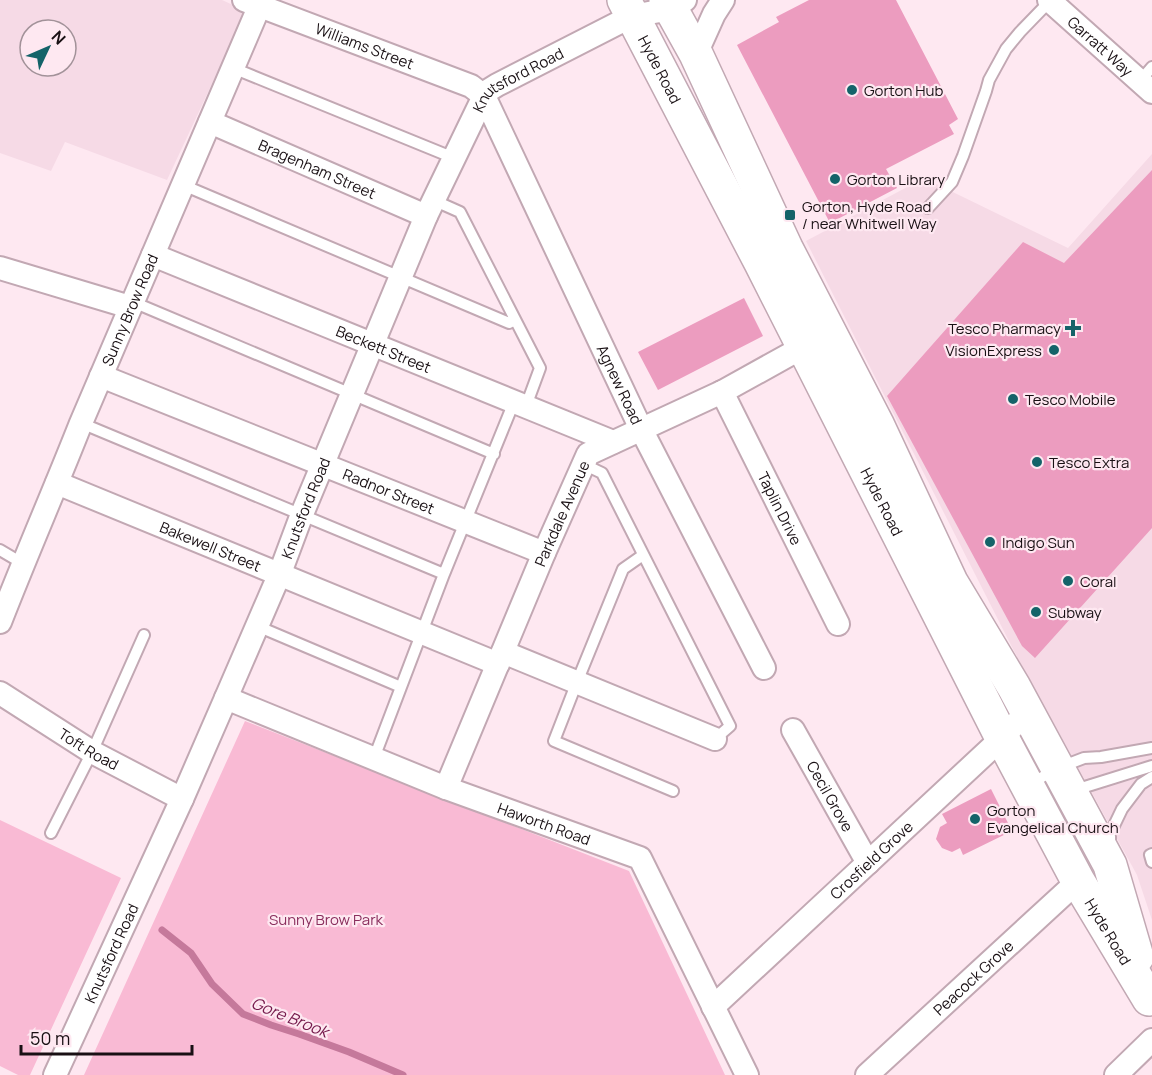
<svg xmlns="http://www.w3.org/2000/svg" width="1152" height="1075" viewBox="0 0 1152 1075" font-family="Manrope,sans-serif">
  <rect width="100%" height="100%" fill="#fee8f1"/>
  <path fill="#f6dae6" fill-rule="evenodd" d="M0,0H222L246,11L167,180L65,142L51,171L0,153ZM30,30H66V66H30Z
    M1152,154V920L1137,875L1014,651L806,241L924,178L1068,248Z"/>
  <path fill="#f9bad4" d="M245,721L629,871L725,1075H84Z
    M0,820L121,878L30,1075H18L0,1066Z"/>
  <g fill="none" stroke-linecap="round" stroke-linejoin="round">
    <path stroke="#c5799b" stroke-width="7" d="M162,930L191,953L212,984L243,1014L271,1025L299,1034L349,1052L403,1075"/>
  </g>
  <path fill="#ec9cbf" d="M809,0H896L958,119L949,125L954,134L886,169L897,188L830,223L737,45L779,22L776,17Z
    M1152,170V528L1035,658L1022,646L887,396L1023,242L1064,263Z
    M744,298L763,336L658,390L638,352Z
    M991,789L1012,831L963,855L960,848L952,852L942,848L936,839L940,827L947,823L942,814Z"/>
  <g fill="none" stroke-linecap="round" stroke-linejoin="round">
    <g stroke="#c2a8b3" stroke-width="14">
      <path id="lane" d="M233,68L454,158
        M1140,81L1152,67
        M183,185L509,323L515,320
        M433,200L460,212L540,368L526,406
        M928,208L952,182L963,156L986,91L989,80L1006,49L1020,32L1050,1
        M133,302L494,454
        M81,423L444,574
        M583,464L602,473L730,726L715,739
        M0,550L22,563
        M643,555L623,569L577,682L554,741L673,791
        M257,626L401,687
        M374,758L444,574L514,402
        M1030,784L1058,768L1084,758L1101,757L1152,748
        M1075,790L1152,766
        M51,833L92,752L144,635
        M1110,845V834L1122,809L1141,784L1152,777
        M1152,854L1150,855L1152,862"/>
    </g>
    <g stroke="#c2a8b3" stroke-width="26">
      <g id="street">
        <path id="s1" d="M244,0L471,86L484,96L641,429L764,668"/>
        <path id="s2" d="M1049,0L1152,92"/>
        <path d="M696,54L714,14L723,0"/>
        <path id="s3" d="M210,122L426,216"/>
        <path id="s4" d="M153,255L613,442"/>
        <path d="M0,268L130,307"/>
        <path id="s5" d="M101,376L544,553"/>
        <path id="s6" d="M722,392L838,624"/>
        <path id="s7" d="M57,483L498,664"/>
        <path id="s8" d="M0,622C26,555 55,489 81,423L262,0"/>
        <path d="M503,652L715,739"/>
        <path id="s9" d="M0,693L92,752L182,799"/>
        <path id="s10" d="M226,698L446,788L640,858L747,1075"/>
        <path id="s11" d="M793,730L868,863"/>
        <path id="s12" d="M446,788L544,553L588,454L722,392L814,341"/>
        <path id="s13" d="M713,1007L1002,738L1027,712"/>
        <path id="s14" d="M55,1075L182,799L226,698L280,573L302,514L426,216L484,96L489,90L497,85L632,16L671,9L685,0"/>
        <path id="s15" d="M867,1075L1078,881"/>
        <path d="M1116,1075L1152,1040"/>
      </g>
    </g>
    <g stroke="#c2a8b3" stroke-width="36">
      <g id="highway">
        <path id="s16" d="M624,0L761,263L1002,738L1078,881L1149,999"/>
        <path d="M666,0L696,54L786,248L877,424L951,582L1014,687L1110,865L1137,957"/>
      </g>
    </g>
    <use href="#lane" stroke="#fff" stroke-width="10"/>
    <use href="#street" stroke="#fff" stroke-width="22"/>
    <use href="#highway" stroke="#fff" stroke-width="33"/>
  </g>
  <g fill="#146369" stroke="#fee8f1" stroke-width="2">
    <circle cx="852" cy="90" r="6"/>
    <circle cx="835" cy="179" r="6"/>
    <rect x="784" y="209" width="12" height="12" rx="3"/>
    <path d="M1070 319h6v6h6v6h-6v6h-6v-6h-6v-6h6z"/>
    <circle cx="1054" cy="350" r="6"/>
    <circle cx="1013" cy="399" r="6"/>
    <circle cx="1037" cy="462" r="6"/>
    <circle cx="990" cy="542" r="6"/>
    <circle cx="1068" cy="581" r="6"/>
    <circle cx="1036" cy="612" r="6"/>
    <circle cx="975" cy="819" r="6"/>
  </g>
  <g text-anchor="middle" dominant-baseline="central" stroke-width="4.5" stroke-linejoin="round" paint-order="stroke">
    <g font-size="15" fill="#191014" stroke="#fee8f1">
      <text stroke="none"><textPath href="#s1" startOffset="129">Williams Street</textPath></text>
      <text stroke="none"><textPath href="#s2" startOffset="69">Garratt Way</textPath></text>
      <text stroke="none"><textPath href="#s16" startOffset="78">Hyde Road</textPath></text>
      <text stroke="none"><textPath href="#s14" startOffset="1106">Knutsford Road</textPath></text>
      <text stroke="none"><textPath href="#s3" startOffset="117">Bragenham Street</textPath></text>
      <text stroke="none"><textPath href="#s8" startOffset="338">Sunny Brow Road</textPath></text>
      <text stroke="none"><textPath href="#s4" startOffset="249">Beckett Street</textPath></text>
      <text stroke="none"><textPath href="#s1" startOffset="578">Agnew Road</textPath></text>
      <text stroke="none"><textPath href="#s5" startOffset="310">Radnor Street</textPath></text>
      <text stroke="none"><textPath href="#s16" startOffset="564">Hyde Road</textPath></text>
      <text stroke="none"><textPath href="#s6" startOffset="130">Taplin Drive</textPath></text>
      <text stroke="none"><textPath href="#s14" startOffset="620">Knutsford Road</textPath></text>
      <text stroke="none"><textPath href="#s12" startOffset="298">Parkdale Avenue</textPath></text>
      <text stroke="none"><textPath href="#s7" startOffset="166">Bakewell Street</textPath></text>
      <text stroke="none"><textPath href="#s9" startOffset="105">Toft Road</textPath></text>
      <text stroke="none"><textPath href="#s11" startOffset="76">Cecil Grove</textPath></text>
      <text stroke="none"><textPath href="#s10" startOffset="342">Haworth Road</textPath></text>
      <text stroke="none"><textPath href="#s13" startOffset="216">Crosfield Grove</textPath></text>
      <text stroke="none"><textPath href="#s16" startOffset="1050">Hyde Road</textPath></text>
      <text stroke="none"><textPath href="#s14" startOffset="134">Knutsford Road</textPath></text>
      <text stroke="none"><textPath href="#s15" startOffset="144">Peacock Grove</textPath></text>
    </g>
    <g font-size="15" fill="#191014" stroke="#fee8f1" text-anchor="start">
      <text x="864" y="90">Gorton Hub</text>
      <text x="847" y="179">Gorton Library</text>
      <text x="802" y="206">Gorton, Hyde Road<tspan x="802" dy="17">/ near Whitwell Way</tspan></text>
      <text x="1061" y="328" text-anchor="end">Tesco Pharmacy</text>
      <text x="1042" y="350" text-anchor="end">VisionExpress</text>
      <text x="1025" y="399">Tesco Mobile</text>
      <text x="1049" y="462">Tesco Extra</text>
      <text x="1002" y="542">Indigo Sun</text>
      <text x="1080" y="581">Coral</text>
      <text x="1048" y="612">Subway</text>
      <text x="987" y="810">Gorton<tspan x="987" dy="17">Evangelical Church</tspan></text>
    </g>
    <g font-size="15" fill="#8a2e5d" stroke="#fee8f1">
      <text x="326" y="919">Sunny Brow Park</text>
    </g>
    <g font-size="16" font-style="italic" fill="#75194b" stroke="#fee8f1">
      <text transform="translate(290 1017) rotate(22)">Gore Brook</text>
    </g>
  </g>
  <g transform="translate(48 48) rotate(46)"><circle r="28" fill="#fee8f1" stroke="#a29299" stroke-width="1.5"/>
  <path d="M0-4.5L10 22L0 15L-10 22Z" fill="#146369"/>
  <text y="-9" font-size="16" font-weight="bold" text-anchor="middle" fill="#191014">N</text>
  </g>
  <path d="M21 1045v9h171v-9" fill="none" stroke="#191014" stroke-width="3"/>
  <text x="30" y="1045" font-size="18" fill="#191014" stroke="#fee8f1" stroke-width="4.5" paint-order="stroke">50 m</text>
</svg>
